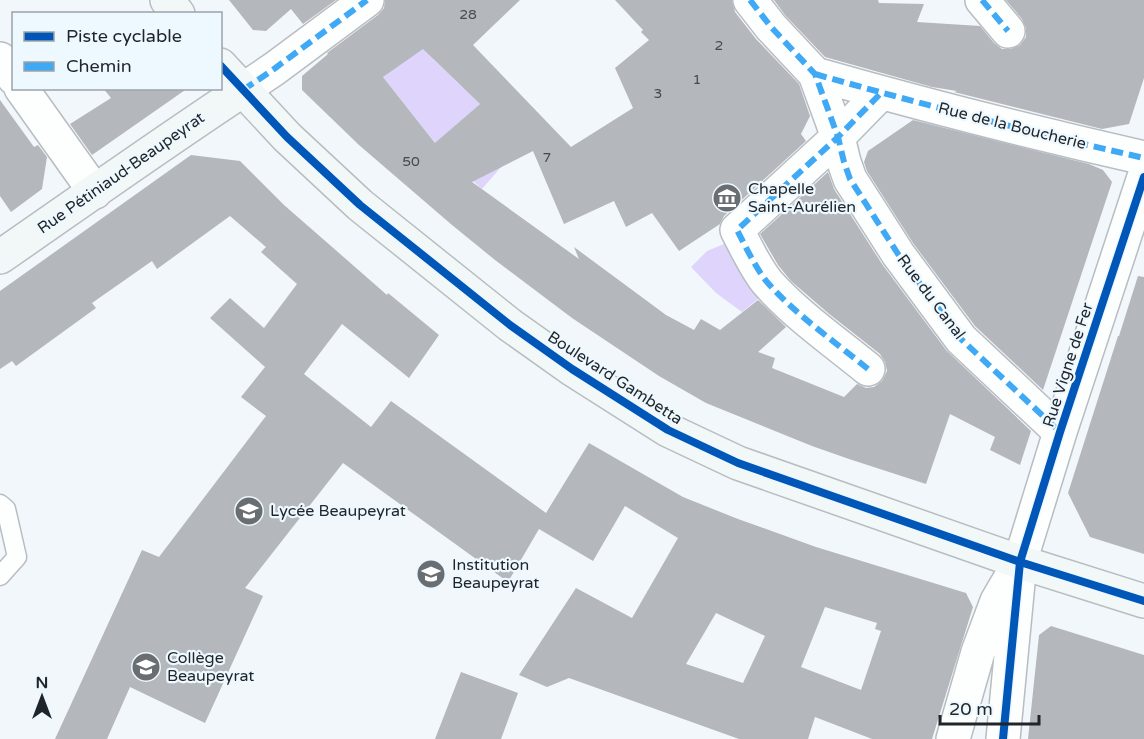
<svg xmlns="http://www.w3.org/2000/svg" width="1144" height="739" viewBox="0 0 1144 739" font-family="'Varela Round',sans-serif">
  <rect width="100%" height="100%" fill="#f2f7fb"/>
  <path fill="#ded4fc" d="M439,33L433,59L480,104L456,125L501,167L482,189L448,159L383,77Z
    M731,241L764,294L742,312L716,293L691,267L707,251Z"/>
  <path fill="#b4b7bc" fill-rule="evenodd" d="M229,0H336L303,24L291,9L266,31L253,30Z
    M385,0H520L473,45L571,147L633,108L615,68L649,40L641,32L643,30L615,0H732L735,12L756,39L799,84L810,116L801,134L806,141L724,216L720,224L679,251L652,213L626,227L614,201L564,224L533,151L472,182L579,259L574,247L666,315L694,330L701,319L720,330L758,300L786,327L758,352L775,358L772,368L844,397L857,384L866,388L874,387L882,381L887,371L885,362L880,354L828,313L791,281L778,265L760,234L828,172L834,189L882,264L946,350L1031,431L1020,465L990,450L995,437L950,414L926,484L849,459L812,446L706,403L659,376L572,318L495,260L452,225L359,145L302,90V76L328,54L327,53L378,15L384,8ZM423,49L480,104L435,143L383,77Z
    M774,0H878L879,3L924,4L917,22L980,26L994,43L1002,49H1011L1020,45L1026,37V28L1022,19L1006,0H1144V78L1129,124L1102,129L954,92L957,91L932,87L825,57L785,15Z
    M103,88H188L92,155L70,124L111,98Z
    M0,100L34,147L38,145L47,157L42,189L11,212L0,196Z
    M913,120L1089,164L1103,170L1112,182L1043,390L975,326L913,243L867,171L864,162L868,151Z
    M191,155L240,161L284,205L331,246L387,295L388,293L439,335L409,378L342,324L304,374L371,427L391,401L546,513L589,443L683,497L738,519L816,547L966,593L973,607L932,739H872L815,717L808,739H739L569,678L547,687L519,675L576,588L632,618L678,538L625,506L593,561L539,529L508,582L343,463L245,588L263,596L205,723L130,687L107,739H55L142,550L159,557L266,416L241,397L265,367L210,318L230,298L264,328L297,284L261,252L266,247L230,216L157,269L152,261L92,303L96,308L16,366L12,361L0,369V291ZM825,607L877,623L875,629L881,631L861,690L801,667ZM716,613L765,636L743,683L686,664Z
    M1138,276L1144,277V554L1090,537L1068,493L1118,336H1119Z
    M1051,626L1144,655V739H1028L1039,635Z
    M461,672L518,693L501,739H435Z"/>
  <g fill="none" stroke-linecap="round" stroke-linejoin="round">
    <g stroke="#b7bdc1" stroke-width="21">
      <path id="lane" d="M0,504L6,509L17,557L0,576"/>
    </g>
    <g stroke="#b7bdc1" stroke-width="36">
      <path id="street" d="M750,0L771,27L815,74L838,137L844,162L850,179L898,254L961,339L1060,432
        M982,0L1008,31
        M0,59L14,78
        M815,74C924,105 1034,133 1144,158
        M21,88L95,192
        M243,90L274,69L367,0
        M868,369C835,342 795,314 767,282C755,267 746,247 737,230L838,137L881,93
        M953,739L978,652L997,601L1014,572
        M1003,739L1020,562L1060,432L1144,177"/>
    </g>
    <g stroke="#b7bdc1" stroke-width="36">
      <path id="secondary" d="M167,0L178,14
        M220,65L287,137L360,205L510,325L572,369L668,430L738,463L1020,562L1144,601
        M0,257C81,201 161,144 243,90"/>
    </g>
    <use href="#lane" stroke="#fdfefe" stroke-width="18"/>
    <use href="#street" stroke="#fdfefe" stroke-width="33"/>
    <use href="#secondary" stroke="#f2f7f8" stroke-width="33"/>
    <path stroke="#3fa9f5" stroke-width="6" stroke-dasharray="12 6" stroke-linecap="butt" d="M750,0L771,27L815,74L838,137L844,162L850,179L898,254L961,339L1060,432
      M982,0L1008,31
      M815,74C924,105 1034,133 1144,158
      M243,90L274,69L367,0
      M868,369C835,342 795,314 767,282C755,267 746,247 737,230L838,137L881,93"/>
    <g stroke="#eef8ff" stroke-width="11">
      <path id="cycleway" d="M220,65L287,137L360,205L510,325L572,369L668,430L738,463L1020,562L1144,601
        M1003,739L1020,562L1060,432L1144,177"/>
    </g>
    <use href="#cycleway" stroke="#0057b8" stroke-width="8"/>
  </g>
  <defs>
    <g id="museum-disc" transform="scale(1.5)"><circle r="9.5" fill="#696e72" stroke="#eef8ff"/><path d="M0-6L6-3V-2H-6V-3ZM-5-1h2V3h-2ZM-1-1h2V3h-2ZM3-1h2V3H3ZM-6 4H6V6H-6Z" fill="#fff"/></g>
    <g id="school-disc" transform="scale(1.5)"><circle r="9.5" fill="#696e72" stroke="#eef8ff"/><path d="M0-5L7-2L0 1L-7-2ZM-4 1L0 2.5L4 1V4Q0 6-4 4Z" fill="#fff"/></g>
  </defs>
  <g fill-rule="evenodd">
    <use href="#museum-disc" x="727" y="198"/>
    <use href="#school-disc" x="249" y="511"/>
    <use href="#school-disc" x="431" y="574"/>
    <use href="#school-disc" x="146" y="667"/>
  </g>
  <g text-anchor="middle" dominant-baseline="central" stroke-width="4.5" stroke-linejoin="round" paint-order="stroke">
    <g font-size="14" fill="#444a4e">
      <text x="468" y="14">28</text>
      <text x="719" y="45">2</text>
      <text x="697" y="79">1</text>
      <text x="658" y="93">3</text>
      <text x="547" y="157">7</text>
      <text x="411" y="161">50</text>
    </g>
    <g font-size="16" fill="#1f2529" stroke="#eef8ff">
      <text transform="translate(1012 126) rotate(14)">Rue de la Boucherie</text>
      <text transform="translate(121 173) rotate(-35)">Rue Pétiniaud-Beaupeyrat</text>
      <text transform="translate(931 297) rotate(53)">Rue du Canal</text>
      <text transform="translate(1068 365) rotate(-72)">Rue Vigne de Fer</text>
      <text transform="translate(615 378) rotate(33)">Boulevard Gambetta</text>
    </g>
    <g font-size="16" fill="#1f2529" stroke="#eef8ff" text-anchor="start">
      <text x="748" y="189">Chapelle<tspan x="748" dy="18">Saint-Aurélien</tspan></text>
      <text x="270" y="511">Lycée Beaupeyrat</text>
      <text x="452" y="565">Institution<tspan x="452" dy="18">Beaupeyrat</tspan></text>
      <text x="167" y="658">Collège<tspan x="167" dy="18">Beaupeyrat</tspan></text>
    </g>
  </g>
  <rect x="12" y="12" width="210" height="78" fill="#eef8ff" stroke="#9ba4a9" stroke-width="1.5"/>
  <rect x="24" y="32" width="30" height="9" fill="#0057b8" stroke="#9ba4a9" stroke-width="1.5"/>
  <text x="66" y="42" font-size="18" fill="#1f2529">Piste cyclable</text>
  <rect x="24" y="62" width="30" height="9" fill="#3fa9f5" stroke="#9ba4a9" stroke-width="1.5"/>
  <text x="66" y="72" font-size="18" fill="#1f2529">Chemin</text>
  <g transform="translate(42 697)" stroke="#eef8ff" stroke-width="4.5" paint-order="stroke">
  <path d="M0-4.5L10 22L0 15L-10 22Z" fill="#1f2529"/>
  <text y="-9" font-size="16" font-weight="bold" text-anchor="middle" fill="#1f2529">N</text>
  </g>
  <path d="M940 715v9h99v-9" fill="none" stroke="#1f2529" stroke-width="3"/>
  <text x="949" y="715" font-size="18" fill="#1f2529" stroke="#eef8ff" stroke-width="4.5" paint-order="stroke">20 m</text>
</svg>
